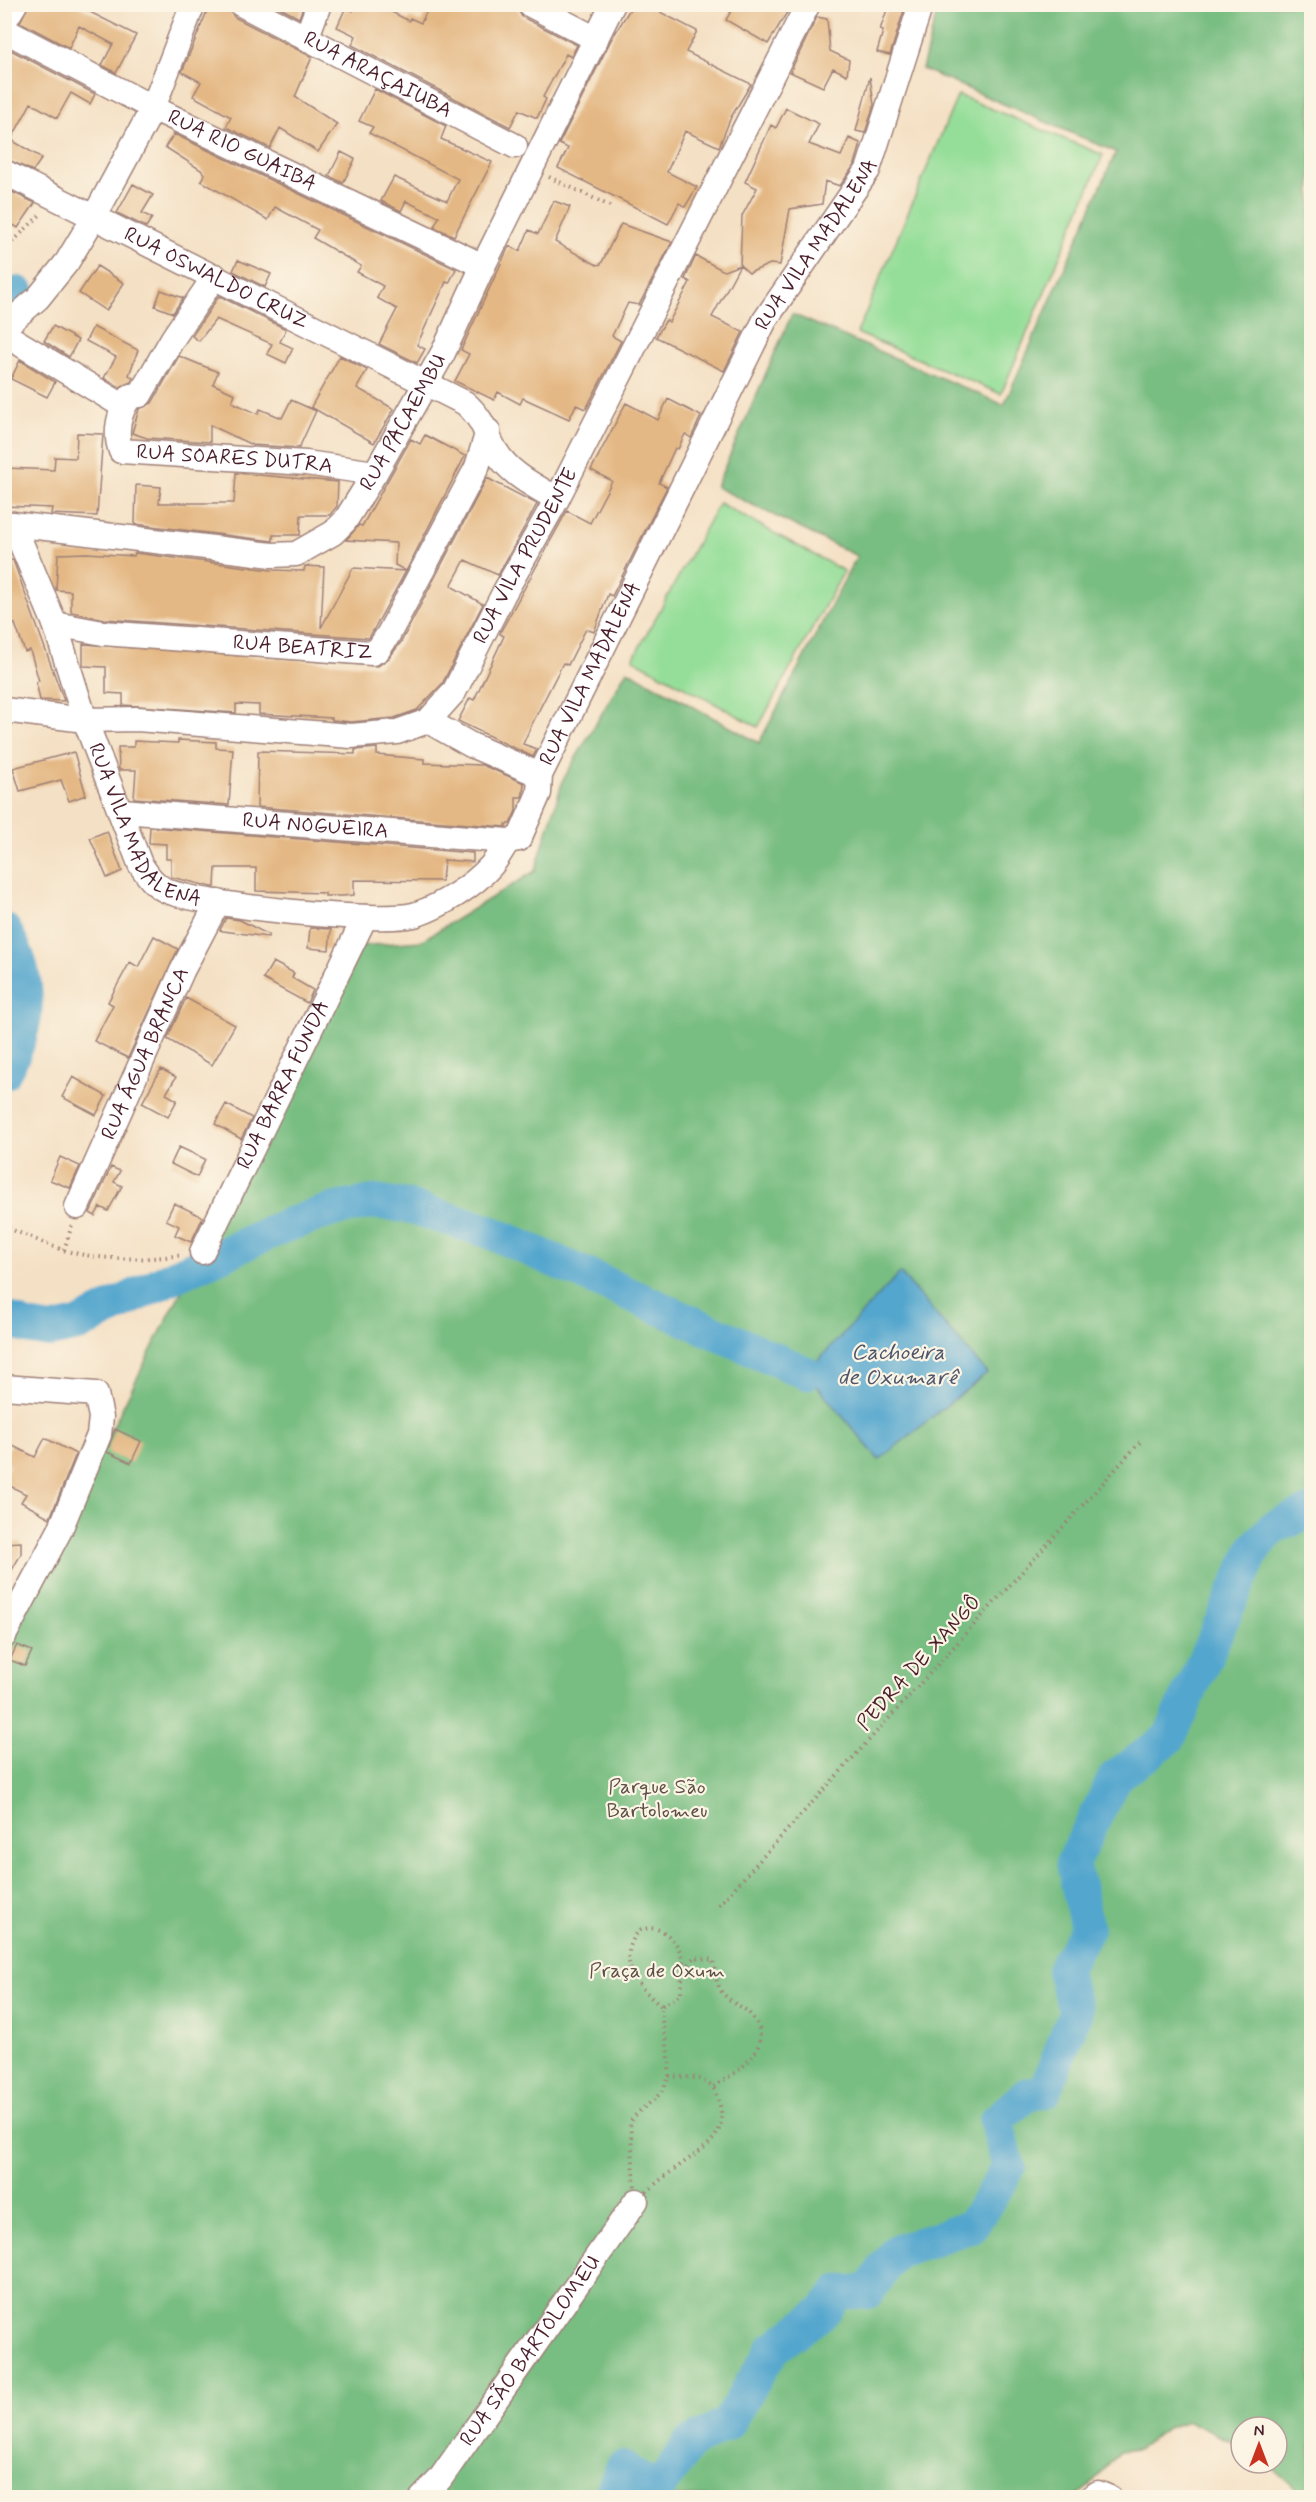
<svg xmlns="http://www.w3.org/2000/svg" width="1316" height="2502" viewBox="0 0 1316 2502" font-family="Mynerve,sans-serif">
  <rect width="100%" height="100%" fill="#fcf5e5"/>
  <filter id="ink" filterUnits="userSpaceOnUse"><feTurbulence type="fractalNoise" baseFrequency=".0167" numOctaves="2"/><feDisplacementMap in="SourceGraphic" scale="12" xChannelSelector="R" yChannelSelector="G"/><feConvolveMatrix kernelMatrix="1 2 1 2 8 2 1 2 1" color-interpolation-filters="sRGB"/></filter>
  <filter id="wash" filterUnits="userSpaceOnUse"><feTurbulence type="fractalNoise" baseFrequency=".008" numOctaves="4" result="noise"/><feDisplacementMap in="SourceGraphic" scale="24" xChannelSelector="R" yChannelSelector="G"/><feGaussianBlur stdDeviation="1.35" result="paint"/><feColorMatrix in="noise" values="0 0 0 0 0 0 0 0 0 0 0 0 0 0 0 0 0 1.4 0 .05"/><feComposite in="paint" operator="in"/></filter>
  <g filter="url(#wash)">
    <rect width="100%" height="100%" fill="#f4e0c4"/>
    <path fill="#95de99" stroke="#707e62" stroke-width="1.5" d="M958,95L1103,155L1001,394L857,333Z
      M719,503L844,571L758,727L633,659Z"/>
    <path fill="#78bd81" stroke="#616e56" stroke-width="1.5" d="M939,5H1311V2497H1305L1266,2463H1277V2427H1241V2446L1188,2421L1167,2428L1137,2450L1120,2452L1091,2485L1075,2497H5L4,1876L8,1875L4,1859V1647L147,1358L359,946L421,941L535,871L563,780L627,670L759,743L857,556L716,487L792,314L1004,405L1116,152L922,69Z"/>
    <path fill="#52a6ce" stroke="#4e627c" stroke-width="1.5" d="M900,1273L987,1373L879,1460L806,1373Z"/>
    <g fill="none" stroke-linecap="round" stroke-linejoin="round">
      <path stroke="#52a6ce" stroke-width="34" d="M4,303L18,293
        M4,930C34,977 32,1025 4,1073
        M4,1317L27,1327L50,1331L78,1325L170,1278L287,1225L332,1210L373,1202L407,1206L490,1232L806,1373
        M610,2498L622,2468L658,2489L689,2444L727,2424L773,2349L823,2312L840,2292H868L895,2252L972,2226L1009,2167L996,2121L1026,2095L1045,2091L1076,2011L1063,1970L1087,1929L1073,1862L1115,1777L1169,1738L1255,1547L1274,1527L1312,1511"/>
    </g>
    <g id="blocks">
      <path fill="#e4b884" d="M29,4L76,5L136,35L116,73L102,65L113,44L79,26L69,48L20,22Z
        M210,4H227L234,17L312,57L295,97L337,124L318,152L280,128L270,148L226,127L231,117L193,96L201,82L182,72Z
        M273,4H304L299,18Z
        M356,4H376L409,21L410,18L421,23L430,4H515L522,17L577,45L571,57L566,54L543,97L546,99L537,118L519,110L510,127L352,45L356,36L337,27L346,7L353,11Z
        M633,4H656L654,9L697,31L686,52L751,84L731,117L719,147L685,131L667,172L697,187L685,207L679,203L668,224L558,168L568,148L559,144L611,40Z
        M735,4H792L768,44L726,20Z
        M889,4H906L890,55L877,52L883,31L880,30Z
        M817,17L827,19L830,51L849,60L847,75L833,68L823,87L790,72Z
        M5,47L95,94L90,104L71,93L57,118L31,103L11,140L42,158L33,171L4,158Z
        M870,77L874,105L865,133L856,131Z
        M375,89L446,126L441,139L492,162L454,236L434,227L439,217L406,201L401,211L381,201L394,177L447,201L458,179L369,133L373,127L359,121Z
        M786,108L819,124L809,144L841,156L849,138L860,143V147L855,164L840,186L825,181L822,204L790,209L780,265L770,264L749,273L740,265L742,216L757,188L745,182L771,125L776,128Z
        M174,134L456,269L449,283L446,282L417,345L425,349L417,363L379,344L397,309L377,298L383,286L357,272L361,266L313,238L318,230L275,207L268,220L201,181L204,174L201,170L165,147Z
        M341,152L355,159L343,183L329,176Z
        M133,184L153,195L142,213L152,218L146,227L117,213Z
        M4,188L35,203L18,228L4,219Z
        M554,201L570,207L555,242L597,265L601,264L621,224L672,242L639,305L628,303L612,336L621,341L586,409L576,405L569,419L523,398L520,404L498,392L494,400L455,381L469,354L461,350L509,246L520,251L529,230L538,234Z
        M696,256L724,271L740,265L712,317L743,332L724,371L656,337L666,320L669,322L690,282L685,279Z
        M238,260L271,274L265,287L233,271Z
        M97,266L124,283L106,311L79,293Z
        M161,290L183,298L173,313L155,306Z
        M219,296L286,329L280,342L293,348L286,363L267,354L272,344L216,319L199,341L192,336Z
        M53,326L78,340L69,357L44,341Z
        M93,327L138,350L129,375L133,378L131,382L120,387L104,378L116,357L86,341Z
        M179,356L218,372L213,384L235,394L232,402L258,414L260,409L282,418L291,400L316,411L299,448L252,445L210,425V442L147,438L132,433L139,409L152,403Z
        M340,356L367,370L357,388L394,409L374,443L311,407Z
        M20,360L55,382L47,397L11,379Z
        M668,399L701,416L691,438L685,434L678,449L675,448L659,483L667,487L612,596L608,594L594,632L586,629L568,665L563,663L531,726L523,744L537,749L533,757L458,721L470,698L474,700L504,636L500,634L502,629L567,511L590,523L612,481L591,470L626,403L658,420Z
        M77,433L103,434L97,516L51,514L52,508L4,506L6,468L54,470L55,457L76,458Z
        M425,435L465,456L406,571L395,565L396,543L346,540L359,525L362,526L411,439L420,444Z
        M236,473L338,482L337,506L330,515H301L300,535H273V541L135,524L136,485L161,487L159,503H234Z
        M487,478L537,504L498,575L465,560L451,586L483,604L442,684L417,710L394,718L351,722L332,720V718L259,714V705L236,704V713L123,705V694L106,693V667L83,666V644L378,666L389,658L401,642Z
        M87,553L134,556L135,553L271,570L304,571L305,566L324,567L321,628L353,568L406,571L369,638L105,619L71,612V591L56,590L58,554Z
        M4,560H13L64,701L40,700L36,682L39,681L30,650L25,652L15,624H4Z
        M178,740L216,742V748L233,749L229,805L134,798L136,770H119L118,747H134V741L178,743Z
        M377,748V755L424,759V763L482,765L524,783L523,793L522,797H516V811L510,824H506V827L257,807L258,751L355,754V750Z
        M74,752L86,795L69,801L61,780L20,791L13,768Z
        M150,827L473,853V862L444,860L442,881L354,880V895L342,896H325V893L256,891V868H216L215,887H212L171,877V859H166V844L149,843Z
        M107,831L122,871L107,878L90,838Z
        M226,918L240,920L269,935L268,937L223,931L220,930Z
        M310,928L331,929L329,950L308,948Z
        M154,936L178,949L128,1058L94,1041L113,1005L108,1002L130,962L138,967Z
        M273,962L294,973L292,978L313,990L307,1003L263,979Z
        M186,998L235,1025L212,1065L167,1039Z
        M161,1069L176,1077L166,1094L177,1100L168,1117L142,1103Z
        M73,1077L106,1096L96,1115L62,1097Z
        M226,1104L252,1118L241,1139L215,1124Z
        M179,1147L205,1159L197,1177L171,1164Z
        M60,1157L80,1166L70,1188L50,1180Z
        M111,1167L120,1171L114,1182L122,1186L108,1211L100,1207L95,1216L90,1213Z
        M174,1203L203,1217L191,1242L175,1235L179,1226L166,1220Z
        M115,1429L141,1441L131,1463L107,1452Z
        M45,1438L76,1454L50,1518L21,1502L26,1494L4,1483V1475L10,1465L4,1462V1459L11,1445L35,1457Z
        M21,1542V1554L4,1584V1543Z
        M17,1645L32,1651L25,1666L10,1660Z"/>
    </g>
  </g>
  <g filter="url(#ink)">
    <use href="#blocks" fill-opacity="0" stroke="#9f8078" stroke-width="1.5"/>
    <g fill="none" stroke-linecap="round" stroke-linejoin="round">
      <g stroke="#9f8078" stroke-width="27">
        <g id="minor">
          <path id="s1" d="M241,4L515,146"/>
          <path d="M529,4L596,39"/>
          <path d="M4,22L15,4"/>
          <path id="s2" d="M4,30L153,108L483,266"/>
          <path d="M306,39L319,4"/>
          <path id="s3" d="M4,172L465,403C483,419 484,430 495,450C509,474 535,486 557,499"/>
          <path id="s4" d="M215,276L173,338L140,395L131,396C119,410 114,433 121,451L306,463L375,473"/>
          <path d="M4,327L38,298L67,262L93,219L153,108L193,4"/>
          <path d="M4,334L123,406"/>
          <path id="s5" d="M4,523L272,555L296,554L333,533L345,521L375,473L443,353L483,266L613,4"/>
          <path id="s6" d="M13,524L55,624L85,720L140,864C147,874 153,884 165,890C195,905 387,925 417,914C441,906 473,886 490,867C497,860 502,849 508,841L519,839L539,793L540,775L765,320L868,170L921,4"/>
          <path id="s7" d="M55,624L103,633L372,653L378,650L388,635L477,467L488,431"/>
          <path id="s8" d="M4,710L85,720L137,719L351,736L397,732L428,721L454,692L504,593L557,499L808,4"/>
          <path d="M428,721L471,745L540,775"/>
          <path id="s9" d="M122,811L508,841"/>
          <path id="s10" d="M77,1207L182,971L218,902"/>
          <path id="s11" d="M202,1252L365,917"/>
          <path d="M4,1387L96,1394L101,1417L99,1435L60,1530L4,1636"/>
          <path id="s12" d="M422,2498L440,2479L636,2201"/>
          <path d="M1091,2498L1098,2493L1110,2498"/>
        </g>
      </g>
      <path stroke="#9f8078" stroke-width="4" stroke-dasharray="1.5 4.5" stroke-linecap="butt" d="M549,177L614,208
        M4,250L42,213
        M4,1224L10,1229C28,1236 45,1244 63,1250C100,1261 145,1260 183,1255
        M64,1250L72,1225
        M719,1905L1142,1440
        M661,2006C643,1992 620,1967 632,1942C634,1937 638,1930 644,1929C667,1923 687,1953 683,1971
        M669,2076L698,2078L713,2087C737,2136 705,2146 672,2171C659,2180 648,2191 636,2201L630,2123C640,2104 660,2104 669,2076Z
        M669,2076C672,2051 661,2031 661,2006L677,1998L681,1993L682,1974L694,1957L713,1960C715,1970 716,1984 722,1992C728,2001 740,2005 748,2012C781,2045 738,2072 713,2087"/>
      <use href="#minor" stroke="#fff" stroke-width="24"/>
    </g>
  </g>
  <g text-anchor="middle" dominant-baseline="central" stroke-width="4.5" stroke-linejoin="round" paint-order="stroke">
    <g font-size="21" fill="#4a1f2b" stroke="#fcf5e5">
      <text stroke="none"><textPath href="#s1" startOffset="154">RUA ARAÇAIUBA</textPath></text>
      <text stroke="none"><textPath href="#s2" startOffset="267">RUA RIO GUAIBA</textPath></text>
      <text stroke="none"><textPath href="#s6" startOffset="1452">RUA VILA MADALENA</textPath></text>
      <text stroke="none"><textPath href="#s3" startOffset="237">RUA OSWALDO CRUZ</textPath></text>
      <text stroke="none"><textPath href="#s5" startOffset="468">RUA PACAEMBU</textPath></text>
      <text stroke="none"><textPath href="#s4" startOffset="322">RUA SOARES DUTRA</textPath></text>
      <text stroke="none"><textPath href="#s8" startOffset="620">RUA VILA PRUDENTE</textPath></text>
      <text stroke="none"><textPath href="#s7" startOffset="249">RUA BEATRIZ</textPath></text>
      <text stroke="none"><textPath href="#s6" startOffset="966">RUA VILA MADALENA</textPath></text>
      <text stroke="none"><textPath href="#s6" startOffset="336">RUA VILA MADALENA</textPath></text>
      <text stroke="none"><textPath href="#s9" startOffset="194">RUA NOGUEIRA</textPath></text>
      <text stroke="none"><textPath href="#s10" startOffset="168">RUA ÁGUA BRANCA</textPath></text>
      <text stroke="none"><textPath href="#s11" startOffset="186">RUA BARRA FUNDA</textPath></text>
      <text transform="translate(919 1663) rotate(-48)">PEDRA DE XANGÔ</text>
      <text stroke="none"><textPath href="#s12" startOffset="183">RUA SÃO BARTOLOMEU</textPath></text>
    </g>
    <g font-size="21" fill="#5d4f46" stroke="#fcf5e5">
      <text x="657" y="1787">Parque São<tspan x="657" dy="24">Bartolomeu</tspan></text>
      <text x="657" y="1971">Praça de Oxum</text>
    </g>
    <g font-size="22" font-style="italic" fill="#4d556c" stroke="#fcf5e5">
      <text x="898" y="1353">Cachoeira<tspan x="898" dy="25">de Oxumarê</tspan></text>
    </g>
  </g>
  <rect width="1316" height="2502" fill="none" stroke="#fcf5e5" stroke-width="24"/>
  <g transform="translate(1259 2445)"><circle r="28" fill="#fcf5e5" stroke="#b59f9b" stroke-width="1.5"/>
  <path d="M0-4.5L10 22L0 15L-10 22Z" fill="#c8321e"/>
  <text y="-9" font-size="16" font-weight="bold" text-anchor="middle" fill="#4a1f2b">N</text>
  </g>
</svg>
